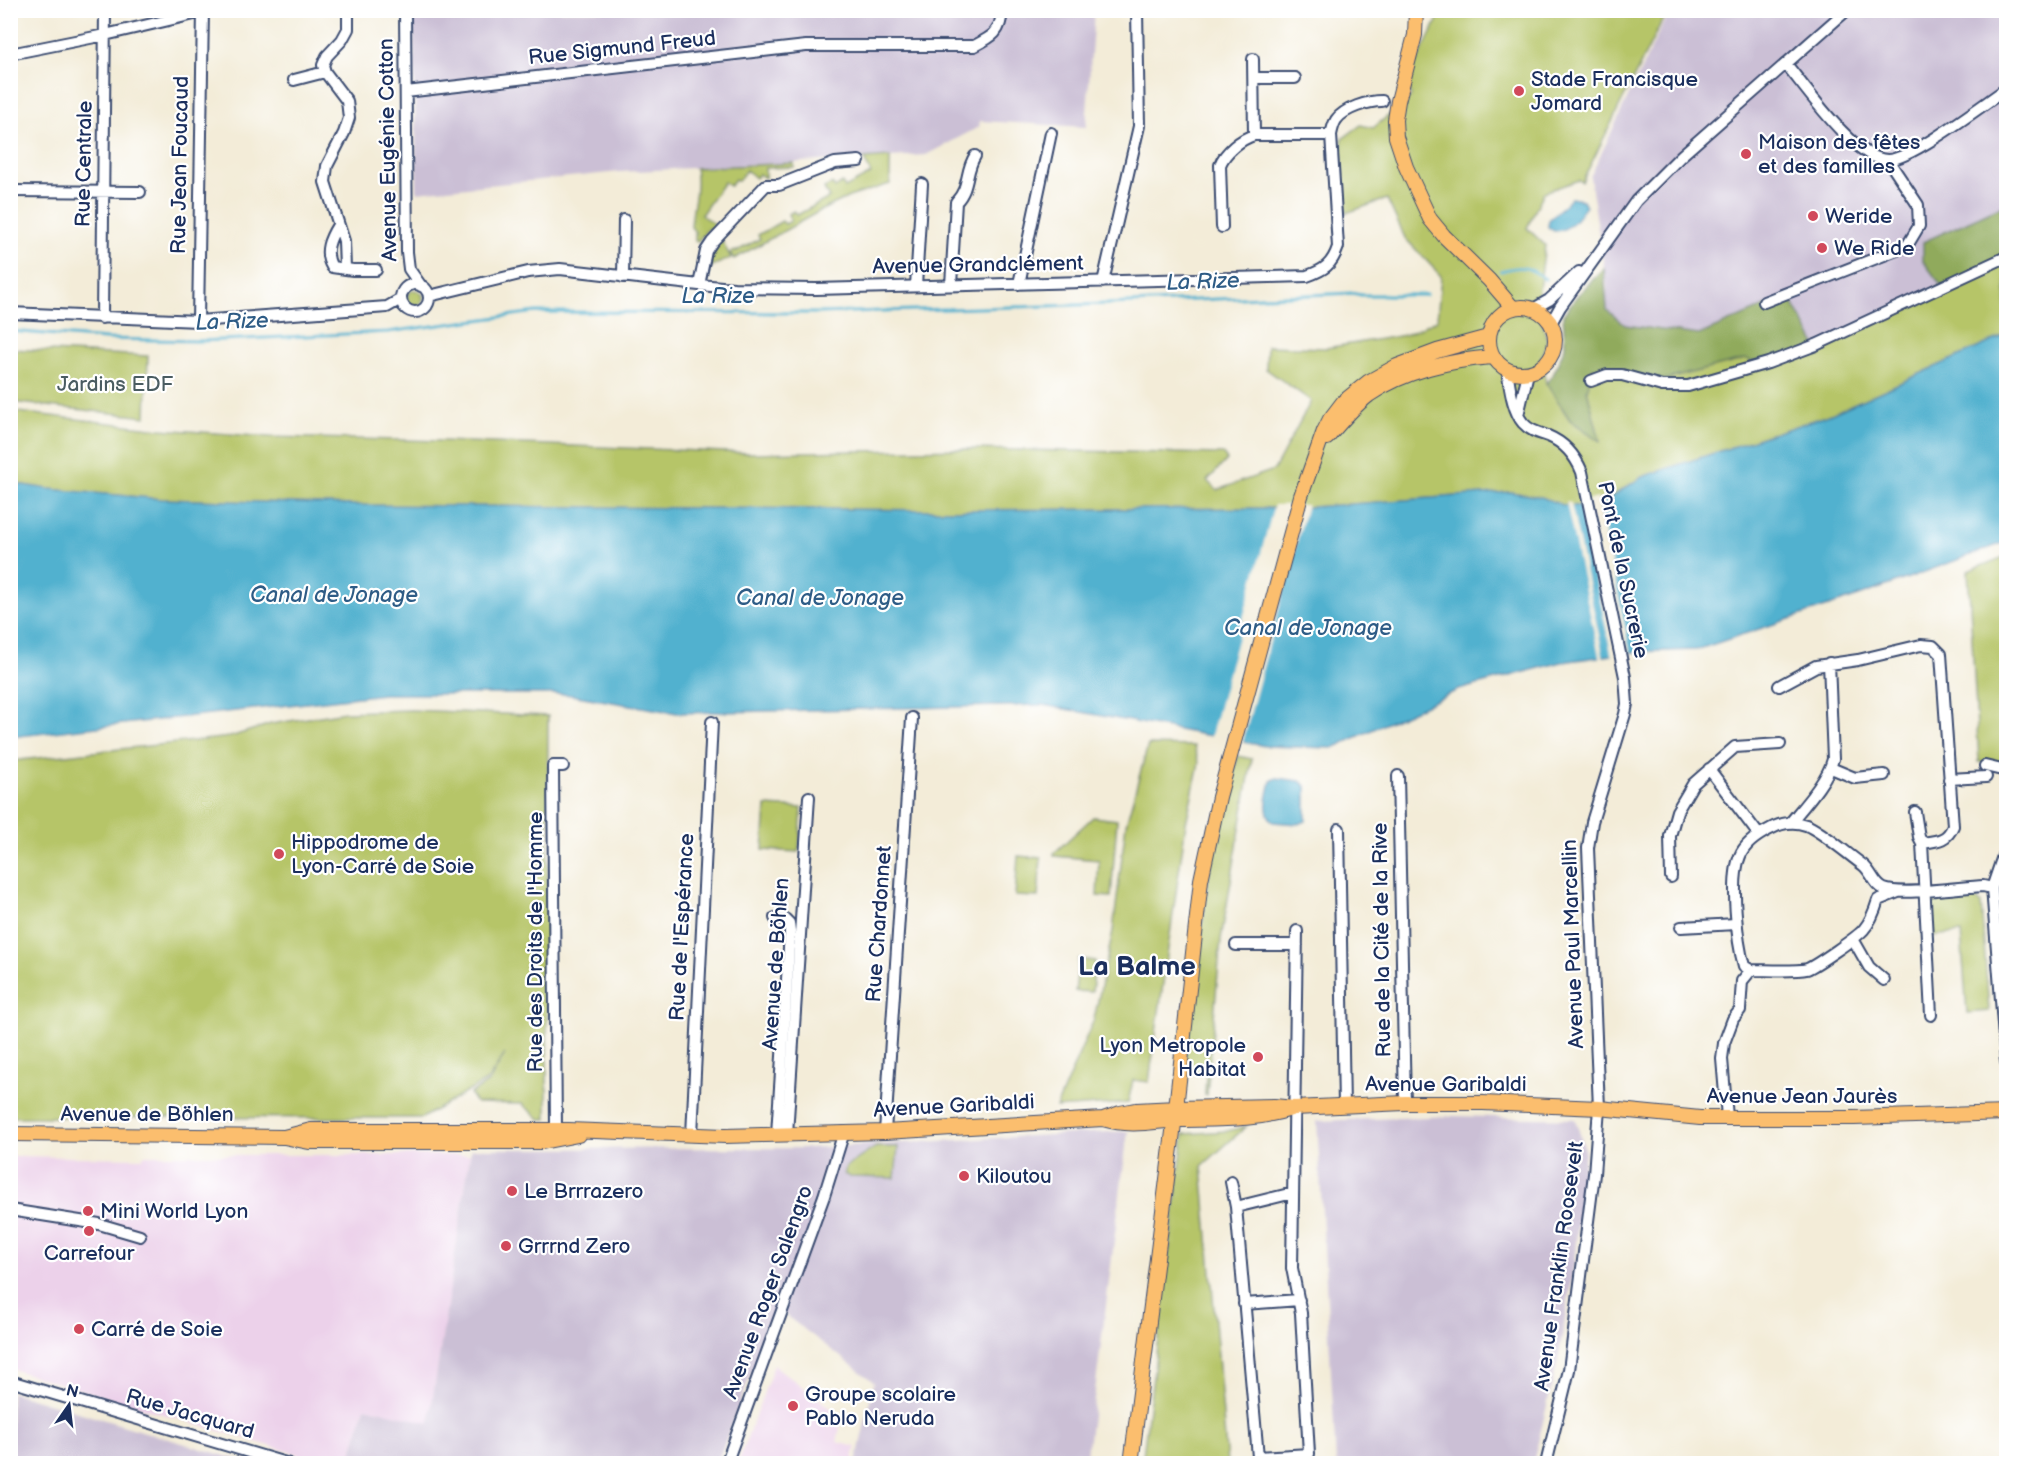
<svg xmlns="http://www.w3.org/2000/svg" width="2017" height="1474" viewBox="0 0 2017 1474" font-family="'Balsamiq Sans',sans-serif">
  <rect width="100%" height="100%" fill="#fff"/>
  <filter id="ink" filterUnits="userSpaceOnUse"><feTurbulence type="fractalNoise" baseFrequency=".0167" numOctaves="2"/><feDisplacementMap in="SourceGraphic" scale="12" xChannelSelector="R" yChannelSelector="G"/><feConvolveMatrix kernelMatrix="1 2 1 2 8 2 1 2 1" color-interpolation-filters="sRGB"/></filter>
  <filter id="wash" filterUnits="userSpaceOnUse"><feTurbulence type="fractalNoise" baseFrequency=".008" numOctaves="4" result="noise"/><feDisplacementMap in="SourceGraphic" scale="24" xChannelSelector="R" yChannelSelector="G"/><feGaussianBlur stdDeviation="1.35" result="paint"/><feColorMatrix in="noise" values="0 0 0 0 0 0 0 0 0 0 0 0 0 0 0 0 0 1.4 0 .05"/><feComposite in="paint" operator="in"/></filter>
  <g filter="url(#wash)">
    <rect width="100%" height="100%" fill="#f3ecd8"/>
    <path fill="#ecd1ea" d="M143,1155H470L429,1424L365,1407L349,1463H327L11,1369V1156L143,1158Z
      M774,1365L842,1417L837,1442L856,1447L852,1463H738Z"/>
    <path fill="#cbbfd5" d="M413,11H1094L1086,127L980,121L979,127L926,155L620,172L417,192Z
      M1669,11H2006V238L1924,261L1944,289L1816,347L1772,305L1699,335L1625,325L1607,310V286L1590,177Z
      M1454,1116L1575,1119L1585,1149L1574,1263L1569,1295L1558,1360L1533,1463H1336L1317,1121Z
      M1128,1131L1086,1463H856L874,1382L776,1308L717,1463L349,1464L365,1407L429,1423L471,1149L808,1148Z
      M11,1392L249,1463H11Z"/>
    <path fill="#b6c568" stroke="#687a63" stroke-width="1.5" d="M1442,11H1667L1582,182L1579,180L1544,192L1527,228L1545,245L1538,298L1542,322L1547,340L1541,357L1546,383L1570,420L1599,440L1587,390L1592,368L1663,380L1746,359L1770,368L2006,254V335L1829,415L1642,477L1607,500L1576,506L1562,505L1541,497L1510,492L1299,508L935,510L353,505L162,499L48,489L11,483L10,411L160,429L270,437L443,441L751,453L967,449L1223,454L1227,460L1207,481L1217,490L1274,470L1311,401L1266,369L1267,346L1326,348L1405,335L1437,320L1441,276L1405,238L1387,199L1346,213L1342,179V139L1361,125L1373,128L1411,97L1408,79Z
      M890,157V184L849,197L820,211L734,259L730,253L733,251L735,252L760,239L758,235L782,221L785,224L791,221L788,214L794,211L797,215L829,198L824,188L832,184L835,188L842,183L845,188L871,174L864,159Z
      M794,163V167L765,168V178L759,174L756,178L746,170L738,181L735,179L730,186L724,182L701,215L719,227L715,231L709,228L698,241H695V232L691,227C692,207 699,189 695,168Z
      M721,239L731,258L706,269L709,253Z
      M407 298a8 8 0 1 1 16 0a8 8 0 1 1-16 0Z
      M10,349L148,356L146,417L11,402Z
      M2006,556V768L1979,762L1968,571Z
      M411,710L548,716L547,1119H540L522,1104L476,1103L470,1094L489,1082L505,1054L488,1080L422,1118L11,1117V761L230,737L271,724L345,712Z
      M1148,745L1194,746L1199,763L1186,823L1149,1082L1133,1080L1128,1103L1056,1108L1094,1019L1113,931L1126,824Z
      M1238,756L1252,759L1221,939L1207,1095H1205L1206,1074L1183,1073L1212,851L1231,771L1234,772Z
      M766,806L802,808L799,852L763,850Z
      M1093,817L1117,820L1111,897L1097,896L1099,860L1054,856V853Z
      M1018,856L1041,858L1038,897L1015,896Z
      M1972,895L1981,903L1989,1011L1967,1013L1961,933L1930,936L1929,902L1932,897Z
      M1079,959L1095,961L1092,992L1075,991Z
      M1247,1126L1202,1166L1227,1463H1142L1184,1134L1227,1131Z
      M876,1147H898L895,1178L850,1177L844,1174L846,1167Z"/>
    <path fill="#90aa5c" stroke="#566c5d" stroke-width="1.5" d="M2006,204V254L1944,289L1923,261V242Z
      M1604,268L1607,310L1625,325L1699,335L1789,296L1816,345L1770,368L1746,359L1663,380L1593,368L1587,390L1600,441L1570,420L1546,383L1552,376L1565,347L1563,315L1577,296Z"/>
    <path fill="#51b1cf" stroke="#367096" stroke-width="1.5" d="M1571,198L1583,200L1586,206C1577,218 1570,231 1554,231L1548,227L1549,220Z
      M2006,335V542L1862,595L1696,650L1634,652L1562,662L1458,690L1333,748L1265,746L1043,705L677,713L565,694H384L11,737L10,483L48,489L162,499L353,505L935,510L1299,508L1510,492L1541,497L1562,505L1576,506L1607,500L1642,477L1829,415Z
      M1277,778L1300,781L1306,786V821L1299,824L1273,822C1262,810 1268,796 1271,781Z"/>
    <path fill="#f3ecd8" d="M1598,498L1631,655L1612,658L1580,503Z
      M1566,502L1571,503L1604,659L1600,660Z
      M1274,505H1307L1242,745L1210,739Z"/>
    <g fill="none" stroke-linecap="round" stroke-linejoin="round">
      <path stroke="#51b1cf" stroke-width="3" d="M1501,271C1522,265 1528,266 1545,279
        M10,331L106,339L200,341L388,332L536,312L818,313L1108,304L1353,293L1361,295H1426"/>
    </g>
  </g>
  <g filter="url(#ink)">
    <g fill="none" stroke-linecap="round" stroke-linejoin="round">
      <g stroke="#3b4b70" stroke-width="14">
        <path id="minor" d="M405,10L407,252L409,269L421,286
          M10,54L105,35L203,12
          M1253,59L1254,135
          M1786,64C1806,88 1856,161 1888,160C1912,159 1984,104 2006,89
          M1254,78H1295
          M294,80L325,72
          M406,92L806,46H974C992,37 1001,33 1002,10
          M10,191L140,192
          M338,225C330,238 323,252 332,267L353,270H376
          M1222,227L1220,165C1225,152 1241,139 1254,135H1331
          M345,268L344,241L325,182L327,166L344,133L349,118L347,101L325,72L323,65L327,56L342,40L348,29V10
          M623,277L624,220
          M1103,282L1139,126L1137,10
          M1019,284L1051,133
          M401 298a14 14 0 1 1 28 0a14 14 0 1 1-28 0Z
          M699,285L706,251L712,242L766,185H779L835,163L859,161
          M951,285L956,202C970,188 965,171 975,156
          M916,286L922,184
          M429,296L528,272L560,269L699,285L734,288L816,289L1307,276C1324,270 1332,265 1338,247L1331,135C1332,130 1333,125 1336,120C1344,108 1369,101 1382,101
          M1764,302L1907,246L1919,226L1918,205L1888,160
          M1533,309L1549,300L1579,272
          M10,313L198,321L387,307L401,299
          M102,318L105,10
          M198,321L203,10
          M1551,323L1560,307L1636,201L1682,155L1847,10
          M1507,370C1510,387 1512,409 1523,423C1530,431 1539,433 1548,436C1565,443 1575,455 1582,472L1625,677L1627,704L1625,714L1592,822L1588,848L1599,1108L1594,1174L1569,1370L1546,1464
          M1591,381L1607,375H1622L1662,386H1688L1768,363L1816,345L2006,257
          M1518,415L1528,373
          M1779,686L1816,666L1858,660L1921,645L1933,646L1941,654L1953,826C1947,841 1937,841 1922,843L1931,1015
          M1985,766L2006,771
          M1831,768L1855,778L1884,775
          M1709,769L1759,835
          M1398,776L1405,1103
          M1949,779L1986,777
          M1915,812L1919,837L1922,843
          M1790,823C1804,806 1828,780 1833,759L1829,663
          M1339,829L1344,1106
          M2006,847L1992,888L2006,1062
          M1671,877L1670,836L1677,811L1693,784L1735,747L1780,744
          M1898,892L1878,900C1875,910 1871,921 1864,929C1859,936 1815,966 1807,969C1794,972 1766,970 1751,970L1744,966C1737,942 1730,878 1740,856C1745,843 1758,835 1770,829C1781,823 1794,821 1806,825C1820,830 1849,855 1863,865C1872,872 1874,885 1884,889C1901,896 1961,887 1983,886L1992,888
          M775,918L785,919L789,923L790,932L777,1134
          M1681,927L1736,924
          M1853,939L1869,967L1884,980
          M1236,945H1297
          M1727,1117L1722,1059L1724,1043L1733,1019L1740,1010L1742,981L1751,970
          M556,1130L553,766H563
          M885,1132L912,718
          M787,1134L809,797
          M692,1135L712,722
          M1231,1182L1236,1207
          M1293,1193L1236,1207L1258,1457L1309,1454L1301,1313L1292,1268L1297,931
          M10,1210L99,1224L140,1236
          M1244,1304L1299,1300
          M10,1381L289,1464
          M726,1464L824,1196L844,1132"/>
      </g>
      <g stroke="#3b4b70" stroke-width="16">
        <path id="major" d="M1416,10L1415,35L1398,101L1395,120L1396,137L1406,167L1430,219L1444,236L1489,280L1513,308
          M1489 340a33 33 0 1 1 66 0a33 33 0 1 1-66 0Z
          M1327,438C1340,423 1353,407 1369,395C1404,371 1451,360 1493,357
          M1103,1119L1120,1113L1136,1110L1176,1108L1274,1106L1294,1108L1405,1103H1483L1599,1108L1700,1118H1854L2006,1113
          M10,1134L284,1137L309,1142H542L578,1135
          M284,1137L311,1130H569L725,1136L885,1132L1103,1119C1131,1127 1150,1122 1178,1120C1217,1119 1257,1121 1294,1108
          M1131,1464L1176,1108L1201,880L1219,797L1301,496L1324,431L1330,419L1343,402L1368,382L1397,366L1437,351L1488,337"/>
      </g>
      <use href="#minor" stroke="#fff" stroke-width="10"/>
      <use href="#major" stroke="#fbbe6e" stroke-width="14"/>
    </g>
  </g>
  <g fill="#d1495b" stroke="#fff" stroke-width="2">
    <circle cx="1519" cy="91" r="6"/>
    <circle cx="1746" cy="154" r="6"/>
    <circle cx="1813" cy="216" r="6"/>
    <circle cx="1822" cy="248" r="6"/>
    <circle cx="279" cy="854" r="6"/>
    <circle cx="1258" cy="1057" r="6"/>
    <circle cx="964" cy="1176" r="6"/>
    <circle cx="512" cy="1191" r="6"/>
    <circle cx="88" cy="1211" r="6"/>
    <circle cx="89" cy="1231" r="6"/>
    <circle cx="506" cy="1246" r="6"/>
    <circle cx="79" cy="1329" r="6"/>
    <circle cx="793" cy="1406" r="6"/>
  </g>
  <g text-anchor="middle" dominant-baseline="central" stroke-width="4.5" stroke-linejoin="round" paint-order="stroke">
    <g font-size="21" fill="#1b2f5e" stroke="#fff">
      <text transform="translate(622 48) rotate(-6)">Rue Sigmund Freud</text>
      <text transform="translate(388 150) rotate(-91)">Avenue Eugénie Cotton</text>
      <text transform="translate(84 164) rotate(-89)">Rue Centrale</text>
      <text transform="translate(180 165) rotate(-89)">Rue Jean Foucaud</text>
      <text transform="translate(978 265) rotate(-1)">Avenue Grandclément</text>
      <text transform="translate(1623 570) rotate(78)">Pont de la Sucrerie</text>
      <text transform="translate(879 924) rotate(-86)">Rue Chardonnet</text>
      <text transform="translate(682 927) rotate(-87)">Rue de l'Espérance</text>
      <text transform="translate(1382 940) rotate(-91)">Rue de la Cité de la Rive</text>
      <text transform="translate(535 942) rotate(-90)">Rue des Droits de l'Homme</text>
      <text transform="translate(1573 944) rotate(-92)">Avenue Paul Marcellin</text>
      <text transform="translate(776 964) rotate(-86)">Avenue de Böhlen</text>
      <text x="1446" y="1084">Avenue Garibaldi</text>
      <text x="1802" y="1096">Avenue Jean Jaurès</text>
      <text transform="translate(954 1106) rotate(-3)">Avenue Garibaldi</text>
      <text x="147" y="1114">Avenue de Böhlen</text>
      <text transform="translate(1559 1266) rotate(-82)">Avenue Franklin Roosevelt</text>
      <text transform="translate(768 1292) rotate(-70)">Avenue Roger Salengro</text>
      <text transform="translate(190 1414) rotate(16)">Rue Jacquard</text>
    </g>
    <g font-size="21" fill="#1b2f5e" stroke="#fff" text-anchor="start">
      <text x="1531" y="79">Stade Francisque<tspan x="1531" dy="24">Jomard</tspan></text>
      <text x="1758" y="142">Maison des fêtes<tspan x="1758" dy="24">et des familles</tspan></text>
      <text x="1825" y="216">Weride</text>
      <text x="1834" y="248">We Ride</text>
      <text x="291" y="842">Hippodrome de<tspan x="291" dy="24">Lyon-Carré de Soie</tspan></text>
      <text x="1246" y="1045" text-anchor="end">Lyon Metropole<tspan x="1246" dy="24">Habitat</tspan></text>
      <text x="976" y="1176">Kiloutou</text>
      <text x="524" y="1191">Le Brrrazero</text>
      <text x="100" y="1211">Mini World Lyon</text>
      <text x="518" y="1246">Grrrnd Zero</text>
      <text x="89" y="1253" text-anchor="middle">Carrefour</text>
      <text x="91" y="1329">Carré de Soie</text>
      <text x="805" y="1394">Groupe scolaire<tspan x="805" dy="24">Pablo Neruda</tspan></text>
    </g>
    <g font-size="21" fill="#4a5c61" stroke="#fff">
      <text x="115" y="384">Jardins EDF</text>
    </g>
    <g font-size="22" font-style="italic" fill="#2e5c86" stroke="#fff">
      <text transform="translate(1203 282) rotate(-2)">La Rize</text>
      <text x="718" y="296">La Rize</text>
      <text transform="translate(232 322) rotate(-2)">La Rize</text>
      <text x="334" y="595">Canal de Jonage</text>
      <text x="820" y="598">Canal de Jonage</text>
      <text x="1308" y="628">Canal de Jonage</text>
    </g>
    <g font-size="27" font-weight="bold" fill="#1b2f5e" stroke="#fff">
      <text x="1137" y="967">La Balme</text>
    </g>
  </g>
  <rect width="2017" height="1474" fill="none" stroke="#fff" stroke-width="36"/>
  <g transform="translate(69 1405) rotate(14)" stroke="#ffffff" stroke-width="4.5" paint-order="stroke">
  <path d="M0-4.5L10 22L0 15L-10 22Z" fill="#1b2f5e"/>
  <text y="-9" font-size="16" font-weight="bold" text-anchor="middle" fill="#1b2f5e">N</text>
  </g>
</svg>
